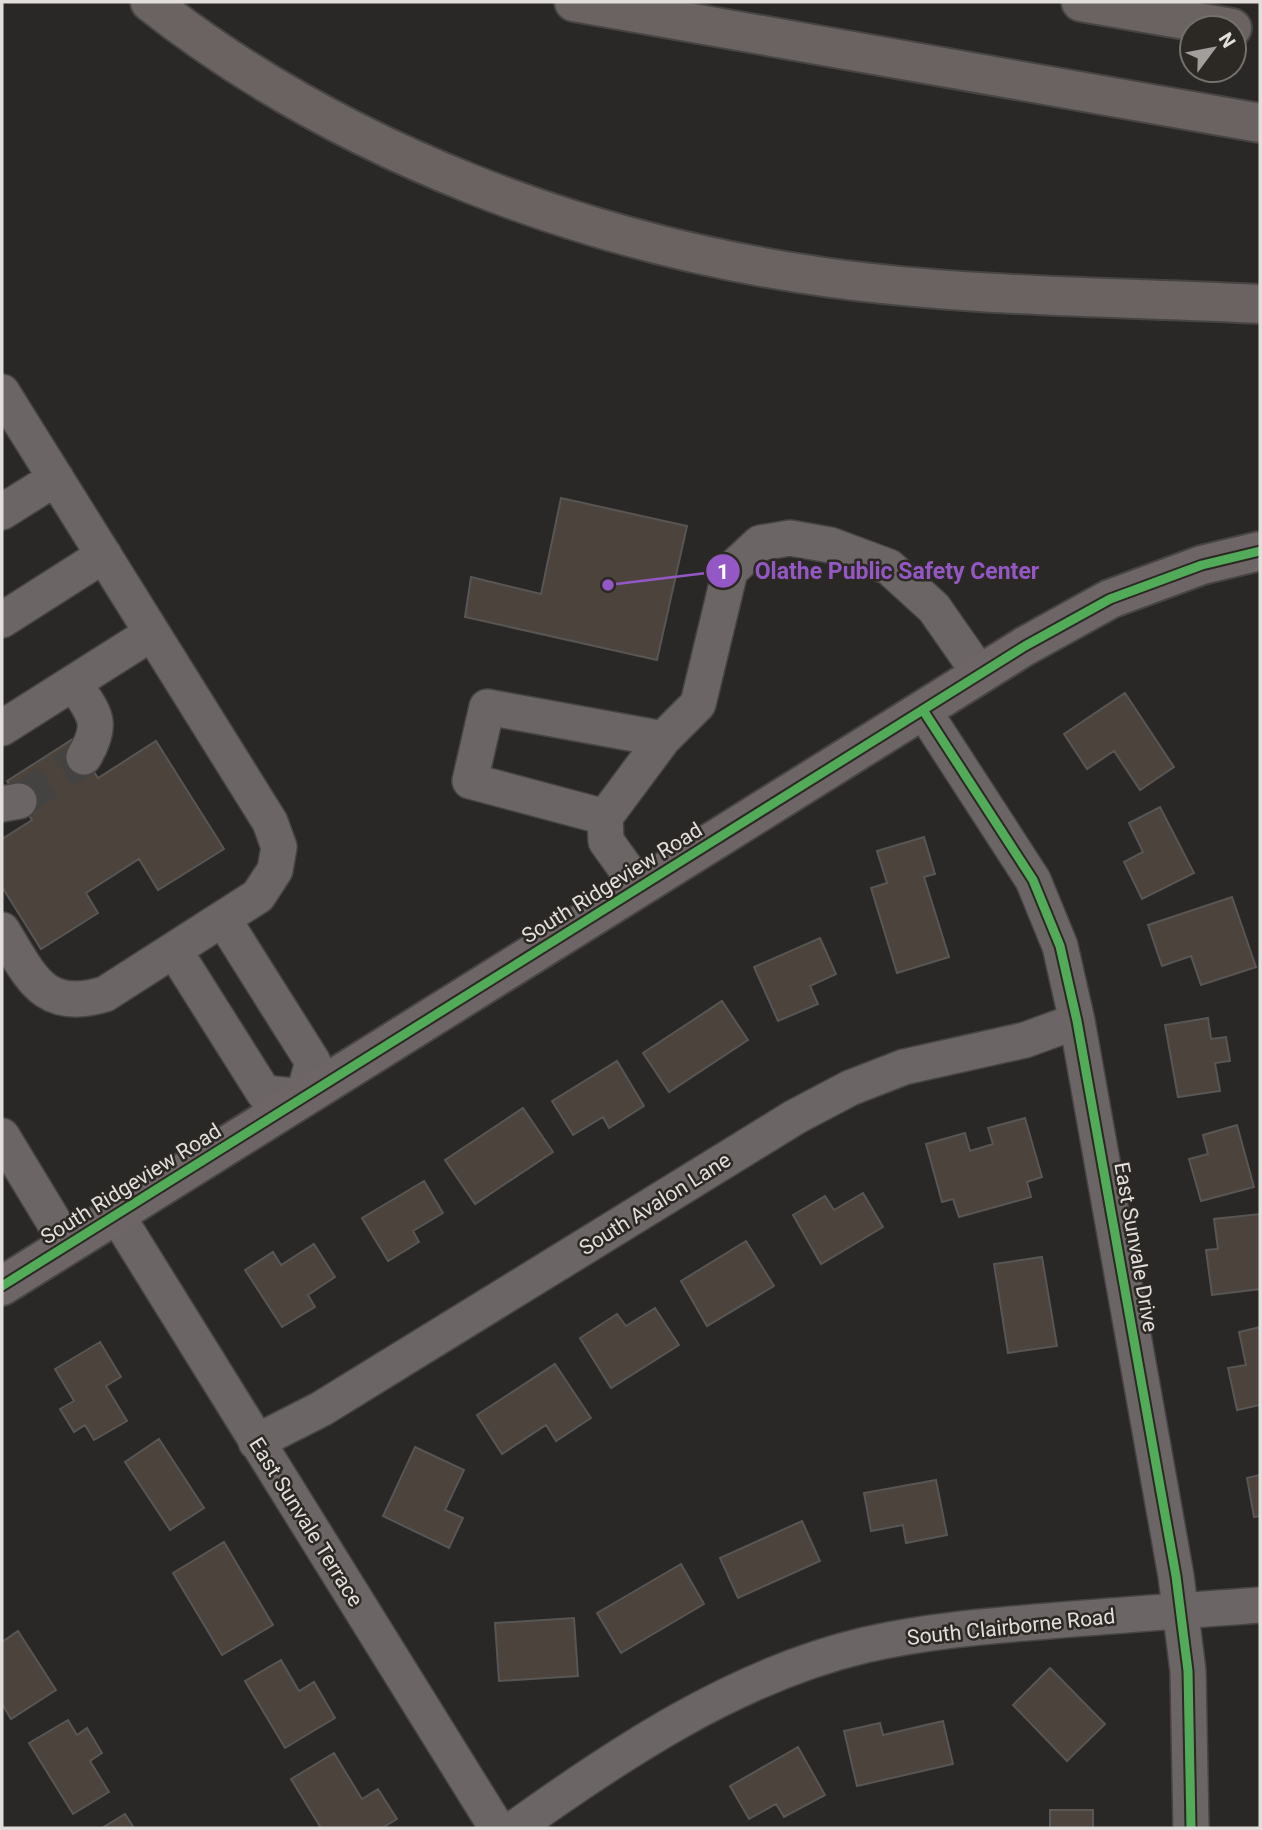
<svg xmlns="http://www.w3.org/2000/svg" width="1262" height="1830" viewBox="0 0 1262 1830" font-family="Roboto,sans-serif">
  <rect width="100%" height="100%" fill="#2a2826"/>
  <path fill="#4b433c" stroke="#585654" stroke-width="2" d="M561,498L687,526L657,660L465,617L471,577L541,594Z
    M1125,693L1174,767L1140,790L1114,751L1087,769L1064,734Z
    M73,739L98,778L156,741L224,849L158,890L139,859L86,893L98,913L41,949L2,887V839L32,820L7,781Z
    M1160,807L1194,873L1142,899L1124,862L1143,852L1129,823Z
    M924,837L935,874L924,877L949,957L897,973L871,888L887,883L877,851Z
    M1232,897L1256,967L1201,985L1191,956L1162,966L1148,925Z
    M820,938L836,974L810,986L818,1004L778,1021L754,967Z
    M722,1001L748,1040L669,1092L643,1053Z
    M1208,1018L1211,1039L1226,1037L1230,1061L1215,1063L1220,1091L1178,1097L1165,1025Z
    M617,1061L644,1106L609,1128L603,1117L573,1135L552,1101Z
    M523,1108L553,1152L475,1204L445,1160Z
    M1025,1118L1042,1177L1027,1182L1031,1197L959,1217L953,1199L942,1202L926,1144L965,1133L970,1151L993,1144L988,1128Z
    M1237,1125L1254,1187L1201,1201L1189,1159L1208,1154L1203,1135Z
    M424,1181L443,1213L413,1231L419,1242L388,1261L362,1218Z
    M863,1193L883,1227L821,1264L793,1215L825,1196L834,1210Z
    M1260,1214V1289L1212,1295L1206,1250L1218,1249L1214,1219Z
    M746,1241L774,1286L707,1326L681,1281Z
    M314,1244L335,1277L308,1295L315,1307L282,1327L245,1270L273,1252L281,1265Z
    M1042,1257L1057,1346L1008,1353L994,1264Z
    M655,1308L679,1345L611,1388L580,1338L617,1314L626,1326Z
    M1260,1327V1405L1237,1410L1228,1368L1246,1365L1239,1332Z
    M100,1342L121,1377L106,1386L127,1421L94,1440L85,1425L74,1432L60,1409L74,1401L55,1369Z
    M555,1364L591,1418L556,1441L546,1425L502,1454L477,1415Z
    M159,1439L204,1508L170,1530L125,1462Z
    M415,1447L464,1470L445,1510L463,1518L449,1548L383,1516Z
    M1260,1475V1516L1254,1517L1247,1478Z
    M936,1480L947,1535L906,1543L903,1525L871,1531L864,1493Z
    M802,1521L820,1561L738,1598L720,1558Z
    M224,1542L273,1625L222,1655L173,1573Z
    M681,1564L704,1604L621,1653L597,1613Z
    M574,1618L578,1676L499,1681L495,1623Z
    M18,1631L56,1690L11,1719L2,1704V1642Z
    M281,1660L299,1691L314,1682L335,1718L285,1748L245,1681Z
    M1050,1668L1105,1724L1067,1761L1013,1705Z
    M68,1720L77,1735L87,1728L102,1753L90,1761L109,1792L73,1814L29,1743Z
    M943,1721L953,1764L857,1786L844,1731L880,1723L883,1735Z
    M798,1747L825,1795L784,1817L776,1804L749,1819L730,1786Z
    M334,1753L362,1799L378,1789L397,1819L382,1828H321L291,1779Z
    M1050,1810H1093V1828H1050Z
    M125,1814L134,1828H102Z"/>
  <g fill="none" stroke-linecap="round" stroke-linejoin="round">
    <path stroke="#454341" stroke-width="35" stroke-dasharray="35 18" stroke-linecap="butt" d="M19,801L84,757"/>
    <g stroke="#464544" stroke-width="38">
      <path id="minor" d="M2,392L270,822L279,847L275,870L258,896L105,994C43,1013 31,977 2,930
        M2,512L56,478
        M2,620L104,555
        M74,683C94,714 105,722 84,757
        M923,710L1033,880L1060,946L1077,1021L1176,1576L1188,1671L1191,1828
        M2,728L152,633
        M663,739L698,704L730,571L760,543L790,538L830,545L889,567L934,608L980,674
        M2,804L19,801
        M605,817L663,739L487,707L470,781L605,817L606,841L639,887
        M174,950L264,1093L303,1097L313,1062L223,919
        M2,1136L68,1245
        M116,1214L497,1828
        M256,1442L321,1409L795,1117L850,1088L904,1067L1025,1040L1077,1021
        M515,1828C620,1753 737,1675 865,1645C926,1631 987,1626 1049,1621C1119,1615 1190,1610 1260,1605"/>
    </g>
    <g stroke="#464544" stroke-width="42">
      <path id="major" d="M2,1286L1025,646L1110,599L1202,565L1260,551"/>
    </g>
    <g stroke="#464544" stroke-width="42">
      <path id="highway" d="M150,2C342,153 590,245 831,278C972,297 1118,297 1260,304
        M574,2L1260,123
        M1081,2L1232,28"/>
    </g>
    <use href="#minor" stroke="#6c6565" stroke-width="35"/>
    <use href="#major" stroke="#6e6566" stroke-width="38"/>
    <use href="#highway" stroke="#6b6362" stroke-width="38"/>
    <g stroke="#2c2824" stroke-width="13">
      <path id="cycleway" d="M923,710L1033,880L1060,946L1077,1021L1176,1576L1188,1671L1191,1828
        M2,1286L1025,646L1110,599L1202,565L1260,551"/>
    </g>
    <use href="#cycleway" stroke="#51ab58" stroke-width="9"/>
  </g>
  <g text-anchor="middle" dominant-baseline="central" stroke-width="5" stroke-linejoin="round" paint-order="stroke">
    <g font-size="21" fill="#e1dedb" stroke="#2c2824">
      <text transform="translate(612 883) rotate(-32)">South Ridgeview Road</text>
      <text transform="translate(131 1184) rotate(-32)">South Ridgeview Road</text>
      <text transform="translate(655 1204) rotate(-32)">South Avalon Lane</text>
      <text transform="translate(1136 1247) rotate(80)">East Sunvale Drive</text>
      <text transform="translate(306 1522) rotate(58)">East Sunvale Terrace</text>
      <text transform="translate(1011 1627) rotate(-6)">South Clairborne Road</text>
    </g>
  </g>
  <path fill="none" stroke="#9458c6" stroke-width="2.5" d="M608 585L723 571"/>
  <g fill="#9458c6" stroke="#2c2824" stroke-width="2.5">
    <circle cx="608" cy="585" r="7"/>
    <circle cx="723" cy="571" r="18"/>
  </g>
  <g font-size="21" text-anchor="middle" font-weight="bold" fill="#fff">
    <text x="723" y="579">1</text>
  </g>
  <g font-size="23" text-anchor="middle" font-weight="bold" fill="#9458c6" stroke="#2c2824" stroke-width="5" stroke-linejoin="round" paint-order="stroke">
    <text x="897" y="579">Olathe Public Safety Center</text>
  </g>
  <rect width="1262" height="1830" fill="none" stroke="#e1dedb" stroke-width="7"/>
  <g transform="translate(1213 49) rotate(58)"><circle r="33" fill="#2c2824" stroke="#74716d" stroke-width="2"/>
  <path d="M0-5L12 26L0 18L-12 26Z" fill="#a19e9c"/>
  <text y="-10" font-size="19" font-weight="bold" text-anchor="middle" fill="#e1dedb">N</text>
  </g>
</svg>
